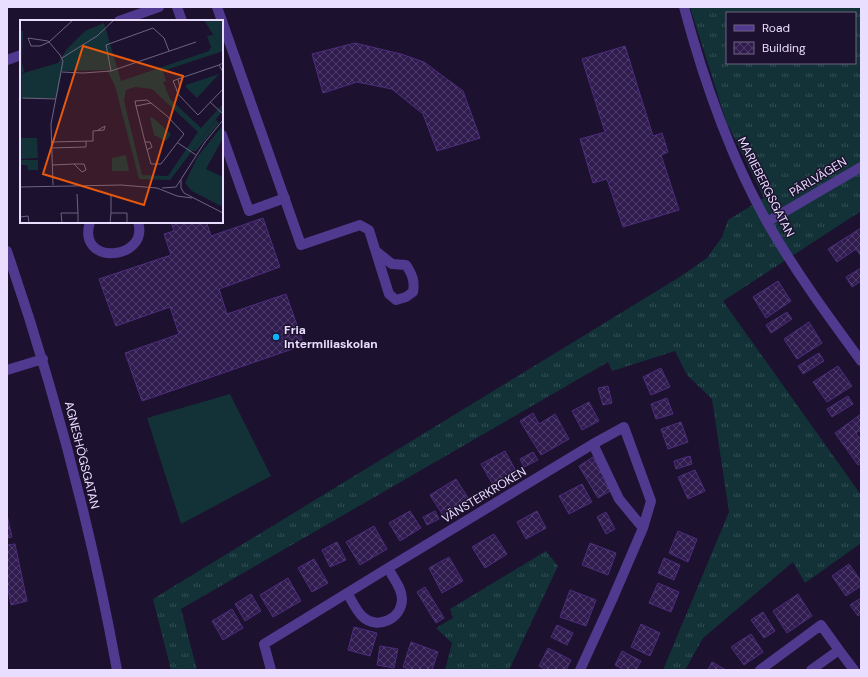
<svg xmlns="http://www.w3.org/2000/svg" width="868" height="677" viewBox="0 0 868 677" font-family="'DM Sans',sans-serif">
  <defs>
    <pattern id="grass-tufts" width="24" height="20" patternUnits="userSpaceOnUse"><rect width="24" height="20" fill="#133238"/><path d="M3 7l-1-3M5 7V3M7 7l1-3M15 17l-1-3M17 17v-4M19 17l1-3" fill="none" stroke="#354f56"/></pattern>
    <pattern id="building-cross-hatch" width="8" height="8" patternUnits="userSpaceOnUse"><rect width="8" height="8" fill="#311c50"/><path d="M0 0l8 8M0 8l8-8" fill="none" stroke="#4f3d6a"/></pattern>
  </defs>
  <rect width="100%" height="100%" fill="#1c112e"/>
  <path fill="url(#grass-tufts)" fill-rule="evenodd" d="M690,7H861V211L723,301L861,495V543L805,583L793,562L703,638L685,670H663L729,512L712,399L687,375L675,351L612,371L608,362L181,609L197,670H171L153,599L678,278L707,258L722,237L728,220L764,198L726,121ZM727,13H855V63H727Z
    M546,551L558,566L509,670H445L452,643L436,628L453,618L450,609Z"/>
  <path fill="#133238" d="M230,394L271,476L181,524L147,418Z"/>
  <path fill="url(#building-cross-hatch)" stroke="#4e2d7d" d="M355,43L401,54L424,62L463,91L480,138L437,151L423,114L392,89L357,82L323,93L312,54Z
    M625,46L653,136L662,133L668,152L661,155L679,210L623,227L607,179L593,183L580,139L605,132L582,59Z
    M263,218L280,267L219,289L227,314L286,294L304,345L142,401L125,353L179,334L170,307L116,326L99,279L171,255L164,234L174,231L171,222H213L207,224L211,236Z
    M861,228V256L856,249L837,262L828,249Z
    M861,268V281L852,287L846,277Z
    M778,281L791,301L766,318L753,297Z
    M787,312L792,319L771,333L766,325Z
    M809,322L822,343L797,359L784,339Z
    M819,353L824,361L803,374L798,366Z
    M838,366L852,386L827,402L813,382Z
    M661,368L670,387L651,395L643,377Z
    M608,386L612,403L603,405L598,388Z
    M848,396L853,404L832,417L827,409Z
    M667,398L673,414L656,419L651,404Z
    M589,402L599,421L582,430L572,411Z
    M533,413L539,424L555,414L569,439L541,455L520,421Z
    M861,414V430L856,433L861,440V463L858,465L835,433Z
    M681,422L688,442L668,449L661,429Z
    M505,451L516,471L493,485L481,464Z
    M533,452L538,460L524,467L520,459Z
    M690,456L692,464L676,469L674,461Z
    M593,457L612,490L598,498L579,466Z
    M695,470L705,491L688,499L678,477Z
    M456,479L470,501L444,517L430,495Z
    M582,484L592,502L569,514L559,496Z
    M410,511L421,528L400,541L389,523Z
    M435,511L439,519L427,525L423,517Z
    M537,511L546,528L526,539L517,522Z
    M606,512L615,529L606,534L597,517Z
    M7,515L12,537L7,538Z
    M374,526L387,549L360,565L346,542Z
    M678,531L697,539L688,562L669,553Z
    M494,534L507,554L485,568L472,547Z
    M337,542L346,560L330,567L322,550Z
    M590,543L616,553L608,575L582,565Z
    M15,544L27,601L11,605L7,584V545Z
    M449,557L463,581L442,593L429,568Z
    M664,558L680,565L674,580L658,573Z
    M314,559L328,583L312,592L298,568Z
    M849,564L861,581V586L846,596L832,576Z
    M288,578L301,601L273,617L260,595Z
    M658,583L679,592L671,612L649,603Z
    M425,587L444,618L436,623L417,592Z
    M570,590L596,600L586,626L560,617Z
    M251,594L261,611L245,621L235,604Z
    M798,594L812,616L787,633L773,611Z
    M861,598V614L858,616L850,605Z
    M232,609L243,628L223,640L212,621Z
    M763,612L775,631L764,638L751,620Z
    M641,624L660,633L650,656L631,647Z
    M557,625L573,633L567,645L551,637Z
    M354,627L377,633L370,656L348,650Z
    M751,634L763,652L744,665L731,647Z
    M411,642L438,652L432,670H412L403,667Z
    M380,646L398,649L394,668L377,665Z
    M548,648L571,660L566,670H547L539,666Z
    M622,651L641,661L636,670H624L615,665Z
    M712,662L726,670H708Z"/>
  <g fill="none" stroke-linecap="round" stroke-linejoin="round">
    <path stroke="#4f3a8f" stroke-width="10" d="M177,7L182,21
      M217,7L222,21
      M684,7C704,82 729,154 767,222C795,271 828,316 861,361
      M119,21L159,7
      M222,21L301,245L360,225L369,230L389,294L396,300L406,297L413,292C415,281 412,274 406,265L392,264L377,252
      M7,60L21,55
      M222,135L249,211L285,198
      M90,222C76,267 150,260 138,222
      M767,222L861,167
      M7,251C54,388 91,527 117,670
      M7,370L43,359
      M388,568L593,444
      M839,650L854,670
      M271,670L264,644L388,568C393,578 402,588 402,599C402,619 377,630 363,617C356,611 352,600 347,593
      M580,670L612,600L643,528L651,501L624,427L593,444L619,499L643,528
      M760,670L821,625L839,650L811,670"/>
  </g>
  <circle fill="#0ab2ff" stroke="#1c112e" stroke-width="1.5" cx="276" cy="337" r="4"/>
  <g text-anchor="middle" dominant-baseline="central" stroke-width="3" stroke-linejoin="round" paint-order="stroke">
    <g font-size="12" fill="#e9deff" stroke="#1c112e">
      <text transform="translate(818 177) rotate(-31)">PÄRLVÄGEN</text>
      <text transform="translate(766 187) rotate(63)">MARIEBERGSGATAN</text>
      <text transform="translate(82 455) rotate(76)">AGNESHÖGSGATAN</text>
      <text transform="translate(484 495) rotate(-31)">VÄNSTERKROKEN</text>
    </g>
    <g font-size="12" font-weight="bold" fill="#e9deff" stroke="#1c112e" text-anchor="start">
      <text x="284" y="330">Fria<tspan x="284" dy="14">Intermiliaskolan</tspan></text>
    </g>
  </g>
  <g transform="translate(20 20)">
    <rect width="203" height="203" fill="#1c112e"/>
    <path d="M84,3L101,61L189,31L191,27L187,16L193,15L200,26H203V31L143,51L146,61L143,62L150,79L181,108L203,84V90L150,160L119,159L95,66L87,50L42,51L37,78L0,79V54L38,43L47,29L65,11ZM115,67L132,69L178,112L148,156L122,155L104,81L106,70ZM199,54L177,78L166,67V65ZM132,97L151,114L146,121L134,115L130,98ZM196,100L199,103L176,131H172Z" fill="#133238" fill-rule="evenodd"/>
    <path d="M184,0H203V26H200ZM203,105V118L186,149L203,157V187L172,171L165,163L178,136Z" fill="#133238"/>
    <path d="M0,11H3L2,42L4,52L0,54Z" fill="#133238"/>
    <path d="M0,118H17L18,138L0,139ZM106,135L109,151H92V138ZM0,140H18V150H8L7,145H0Z" fill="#133238"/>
    <path fill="none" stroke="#6e6382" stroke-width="1" d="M42,38L77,16L94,0M203,43L199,45L203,52M91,51L86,25L133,8L144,18L149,31M42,52L63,53L91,51L176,22M158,59L199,45M157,72L160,68L158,59L153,61L156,68L158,74L178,95L203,69M3,78L36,79M190,82L203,94M116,86L125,122M31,122L73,121V111L84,110L85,106L78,110M158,123L176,135M31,128L66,127V121M127,130L132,127L130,122H125L131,144H141L164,114L147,96L131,83L127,80L115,81L116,86L131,83M32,145L54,144L62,152L66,150L64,144H54M161,160V168L164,173L203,193M33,165L31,104L43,41L40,35L29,22L28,21L8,18L11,26H20L29,22L53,0M0,167L101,165L137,168L157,176L172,178M142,168L156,167L185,122L203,100M57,174L58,193M91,193V175M0,197L8,196L9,203M42,203L41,193H58V203M90,203L91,193H107V203"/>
    <path fill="#e8590c" fill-opacity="0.15" stroke="#e8590c" stroke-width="2" d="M63,26L163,56L124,185L23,154Z"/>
    <rect width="203" height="203" fill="none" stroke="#e9deff" stroke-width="2"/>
  </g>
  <rect width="868" height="677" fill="none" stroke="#e9deff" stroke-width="16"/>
  <rect x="726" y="12" width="130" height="52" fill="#1c112e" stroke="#6e6382"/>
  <rect x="734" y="25" width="20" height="6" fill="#4f3a8f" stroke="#6e6382"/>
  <text x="762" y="32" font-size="12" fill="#e9deff">Road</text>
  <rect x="734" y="42" width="20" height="12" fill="url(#building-cross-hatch)" stroke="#6e6382"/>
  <text x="762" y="52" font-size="12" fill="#e9deff">Building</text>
</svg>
